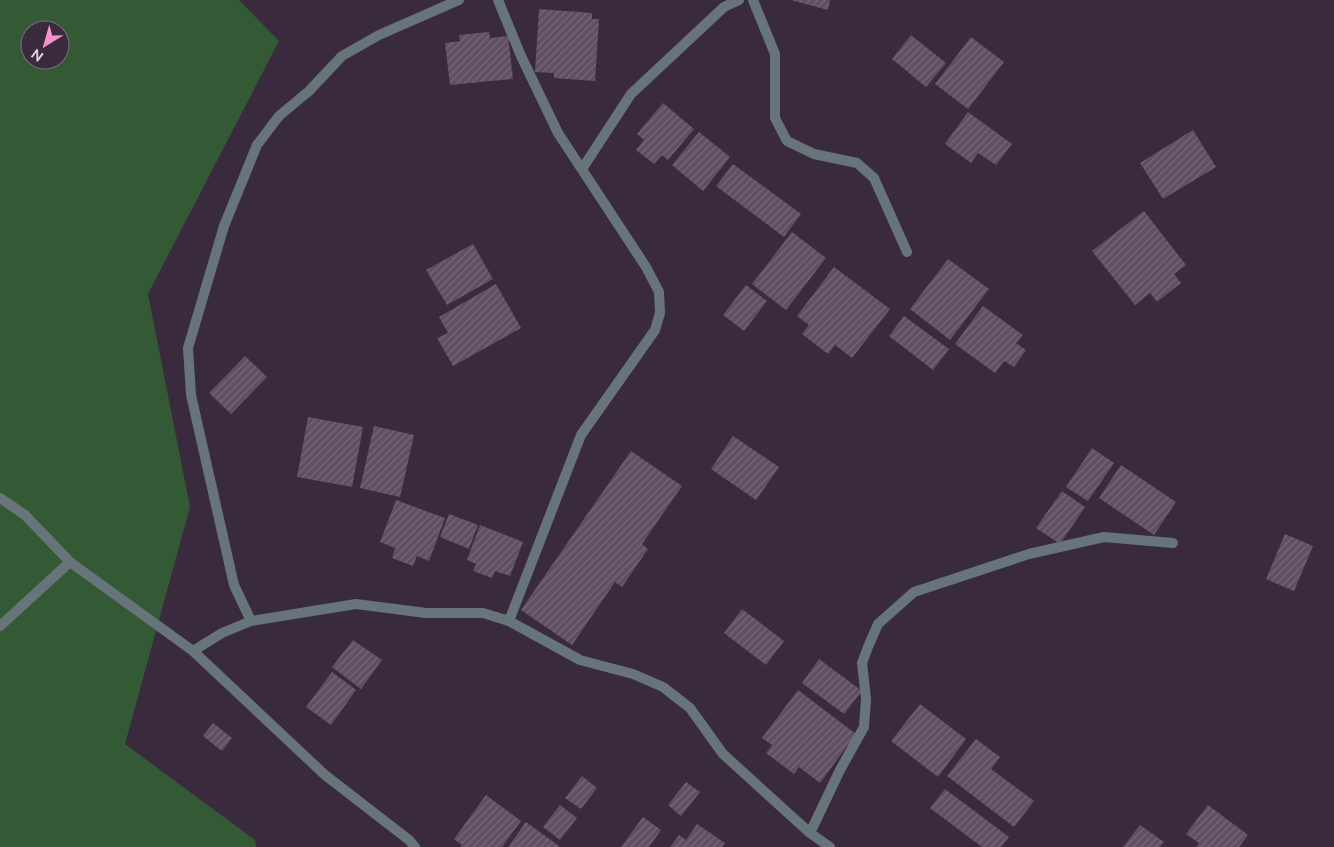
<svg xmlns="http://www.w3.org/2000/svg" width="1334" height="847" viewBox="0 0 1334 847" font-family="Raleway,sans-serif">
  <defs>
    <pattern id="building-hatch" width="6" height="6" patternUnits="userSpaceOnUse" patternTransform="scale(1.25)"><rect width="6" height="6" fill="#604e63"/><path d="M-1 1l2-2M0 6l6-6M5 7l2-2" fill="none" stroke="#766779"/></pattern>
  </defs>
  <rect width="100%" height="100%" fill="#3a2a3d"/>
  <path fill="#345935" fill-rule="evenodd" d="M0,0H239L279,41L148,294L190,507L125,744L255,840L256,847H0ZM30,30H60V60H30Z"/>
  <path fill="url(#building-hatch)" d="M791,0H830L828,10Z
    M539,9L592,13V19H599L595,81L554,78V73L535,72Z
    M489,32L490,38L508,36L513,79L450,85L445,43L460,41L459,35Z
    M911,35L946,63L926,87L892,59Z
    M971,37L1004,62L968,109L935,84Z
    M663,103L694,129L668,160L662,155L654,164L636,150L644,140L637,134Z
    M968,112L1012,144L996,165L978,153L971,163L945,144Z
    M1193,130L1216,167L1163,199L1140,163Z
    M699,132L730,157L703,191L672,165Z
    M733,164L801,214L784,237L716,186Z
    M1144,211L1186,265L1174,274L1181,283L1157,302L1150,293L1135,305L1092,251Z
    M792,232L826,258L786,310L752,284Z
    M473,244L493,279L447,305L426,270Z
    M948,259L989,289L950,340L910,309Z
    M834,267L890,309L852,358L835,345L828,354L802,334L809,325L797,316Z
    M496,284L521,328L453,366L437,338L448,333L439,317Z
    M746,285L767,301L744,331L723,315Z
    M983,306L1023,335L1016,343L1026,350L1014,367L1004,361L995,373L955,344Z
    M904,316L949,349L933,370L889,336Z
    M245,356L267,377L231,414L209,393Z
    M308,417L363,427L352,487L297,477Z
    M374,426L414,435L400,497L360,488Z
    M733,436L779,467L756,500L711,469Z
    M1092,448L1114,463L1088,501L1066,487Z
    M631,451L682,486L642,544L648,549L622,587L615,582L572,645L521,610Z
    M1121,465L1176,502L1154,535L1099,498Z
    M1062,491L1085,507L1060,544L1036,528Z
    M396,500L445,518L429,561L417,556L413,566L392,558L395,548L380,542Z
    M449,514L478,525L469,549L440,537Z
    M480,525L523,542L510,576L495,571L492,578L473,571L476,564L467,560Z
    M1285,534L1313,546L1294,591L1266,579Z
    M742,609L784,641L766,665L724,633Z
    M353,640L382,660L361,689L332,667Z
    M819,659L862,691L844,714L802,683Z
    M332,672L356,690L331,725L306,707Z
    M798,690L856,734L820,783L799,767L794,774L766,753L772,745L762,738Z
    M920,704L966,739L938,777L891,741Z
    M213,723L232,738L222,751L203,736Z
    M976,739L1000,757L991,769L1034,801L1014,827L947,776Z
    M582,776L597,788L581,809L565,798Z
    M686,782L700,792L681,816L668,805Z
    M945,789L1009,837L1001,847H982L930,808Z
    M486,795L521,821L502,847H460L462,845L454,839Z
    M560,805L577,818L560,840L543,827Z
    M1208,805L1248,835L1239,847H1196L1199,843L1186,834Z
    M643,817L661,830L649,847H621Z
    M526,822L559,846L558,847H508Z
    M697,824L725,843L722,847H670L679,835L686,840Z
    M1140,825L1164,842L1160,847H1123Z"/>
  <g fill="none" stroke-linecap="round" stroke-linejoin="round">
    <path stroke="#67757a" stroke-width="10" d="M0,626L70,562"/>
    <path stroke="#67757a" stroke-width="10" d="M498,0L521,56L558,133L646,267L659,292L660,313L655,330L581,435L509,621
      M753,0L775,54V118L787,141L814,154L857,163L874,178L907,252
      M582,169L631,94L724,7L739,0
      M0,498L25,515L70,562L193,651
      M251,621L356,604L426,613H483L509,621L580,660L633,674L663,687L690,708L723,754L810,833L830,847
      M810,833L840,770L864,727L866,699L862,663L868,647L878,624L914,592L1029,554L1104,537L1173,543
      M415,847L409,840L325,775L193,651L222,633L251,621L234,585L191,395L188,348L224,226L257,145L279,116L309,91L342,56L379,35L459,0"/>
  </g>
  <g transform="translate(45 45) rotate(217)"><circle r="24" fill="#3a2a3d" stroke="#7c6e7e"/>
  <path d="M0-4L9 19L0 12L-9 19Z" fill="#f890cc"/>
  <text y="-8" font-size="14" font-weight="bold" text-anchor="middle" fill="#ded3df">N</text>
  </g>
</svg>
